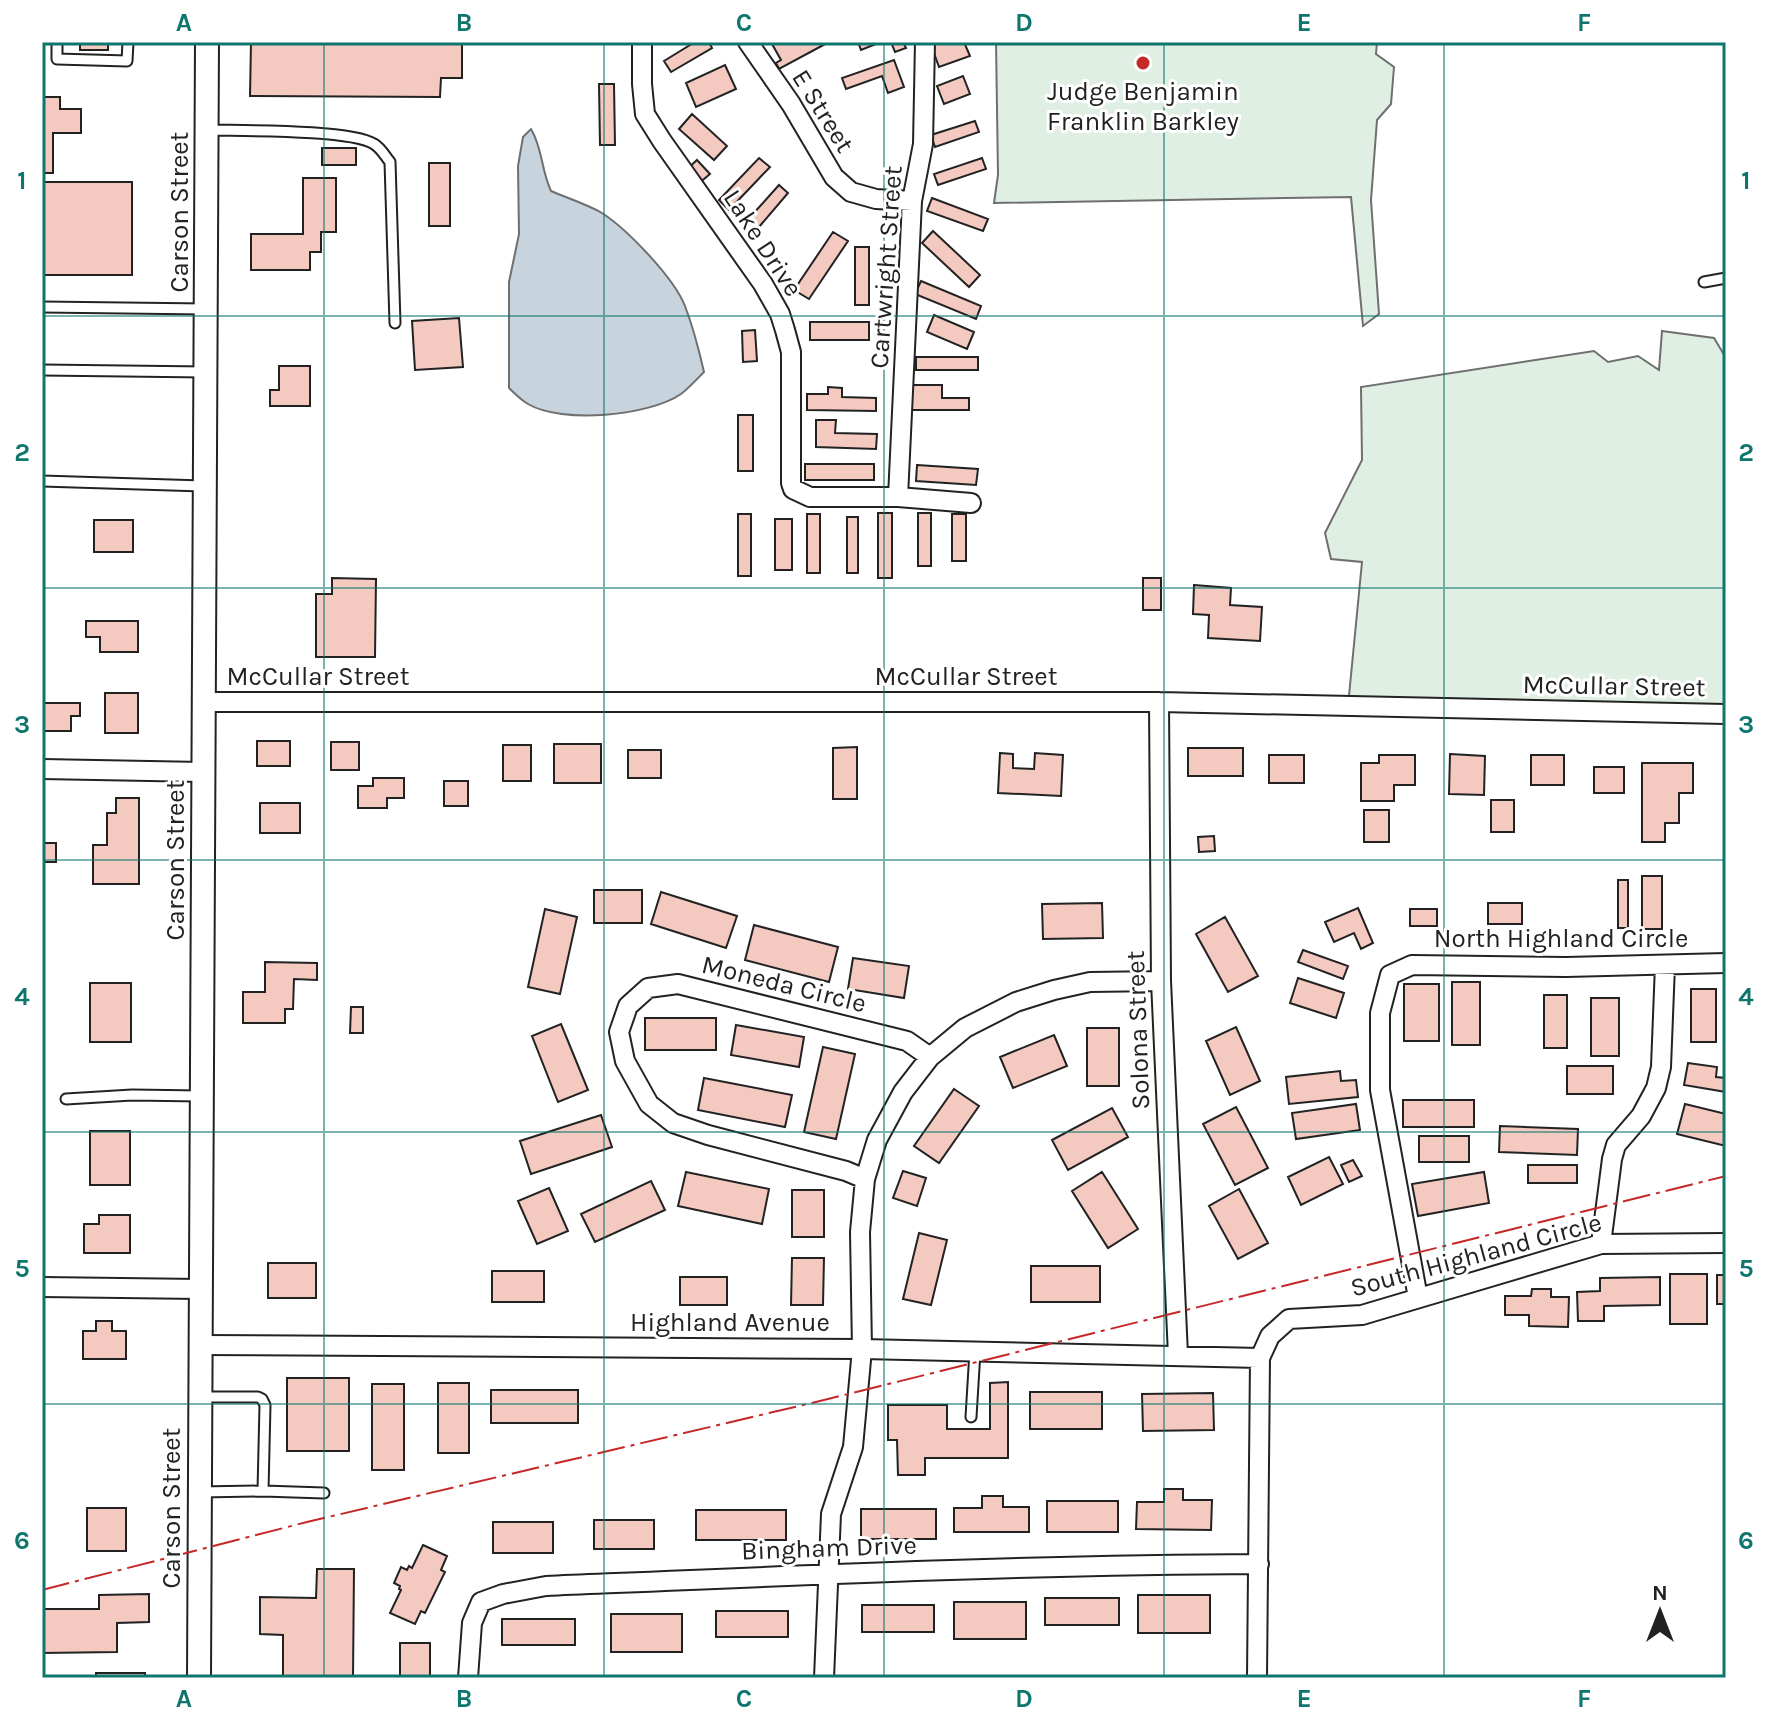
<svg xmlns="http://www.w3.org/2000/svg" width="1768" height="1720" viewBox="0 0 1768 1720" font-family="Karla,sans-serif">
  <rect width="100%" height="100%" fill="#fff"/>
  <path fill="#e0efe3" stroke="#6f6f6f" stroke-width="2" d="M996,42H1377L1376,54L1394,67L1391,104L1377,120L1371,200L1379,314L1363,326L1351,197L994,203L998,175Z
    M1662,331L1714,338L1726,358V714L1348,706L1362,562L1331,559L1325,533L1362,460L1361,387L1594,351L1608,362L1638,356L1659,370Z"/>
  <path fill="#c7d3dd" stroke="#6f6f6f" stroke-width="2" d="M531,129C543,149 541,170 551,191C567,198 587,204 602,213C628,230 674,278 685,306C693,327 699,350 704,372C697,379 689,388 681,394C649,416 562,424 528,404C521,400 515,394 509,388V282L519,234L518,166L523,137Z"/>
  <path fill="#f3c9c0" stroke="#222" stroke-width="2" d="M80,42H108V50H80Z
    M251,42H462V78H441L440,97L250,96Z
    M695,42H709L712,48L671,72L664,61Z
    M775,42H796L797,44L801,42H829L779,69L776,63L781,60L772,44Z
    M858,42H881L861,50Z
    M891,42H903L906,48L895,52Z
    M930,42H964L970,56L939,67Z
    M894,60L904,87L888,93L882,76L846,89L842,78Z
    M725,65L736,89L696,107L686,83Z
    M963,76L970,94L944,104L937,86Z
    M599,84H614L615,145H600Z
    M42,97H60V109H81V133H53V173H42Z
    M692,114L727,146L714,160L679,129Z
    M975,121L979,132L935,147L931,135Z
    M322,148H356V165H322Z
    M759,158L770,167L729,210L719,200Z
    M982,158L986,169L938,185L934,174Z
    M697,160L710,174L698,184L686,170Z
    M429,163H450V226H429Z
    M303,178H336V232H321V252H310V270H251V234H303Z
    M42,182H132V275H42Z
    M779,185L788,193L753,234L743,225Z
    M932,198L988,219L983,231L927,211Z
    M933,231L980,275L969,287L922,243Z
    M833,232L848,241L809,299L794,290Z
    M855,247H869V305H855Z
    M921,281L981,306L976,319L915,294Z
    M934,315L974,332L967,349L927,332Z
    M459,318L463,367L415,370L412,321Z
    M810,322H869V340H810Z
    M755,330L757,361L743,362L742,331Z
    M916,357H978V370H916Z
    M279,366H310V406H270V390H279Z
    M909,385H942V398H969V410H909Z
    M828,387L842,388V397L876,398V411L807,410V394H828Z
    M738,415H753V471H738Z
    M816,420H836L835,433L877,434L876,449L816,447Z
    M805,464H874V480H805Z
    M917,465L978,469L976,485L916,481Z
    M878,513H892V578H878Z
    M918,513H931V566H918Z
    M738,514H751V576H738Z
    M807,514H820V573H807Z
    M952,514H966V561H952Z
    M847,517H858V573H847Z
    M775,519H792V570H775Z
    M94,520H133V552H94Z
    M332,578L376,579L375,657H316V594H332Z
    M1143,578H1161V610H1143Z
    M1194,585L1231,588L1230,605L1262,607L1260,641L1208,638L1209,615L1193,614Z
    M86,621H138V652H100V637H86Z
    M105,693H138V733H105Z
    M43,703H80V716H71V731H43Z
    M257,741H290V766H257Z
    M331,742H359V770H331Z
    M554,744H601V783H554Z
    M503,745H531V781H503Z
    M857,747V799H833V748Z
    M1188,748H1243V776H1188Z
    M628,750H661V778H628Z
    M1000,753L1013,754V768L1034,769L1035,753L1063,755L1061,796L998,793Z
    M1450,754L1485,756L1484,795L1449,794Z
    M1269,755H1304V783H1269Z
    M1379,755H1415V785H1394V801H1361V763H1379Z
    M1531,755H1564V785H1531Z
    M1642,763H1693V793H1679V823H1665V842H1642Z
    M1594,767H1624V793H1594Z
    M373,778H404V798H387V808H358V786H373Z
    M444,781H468V806H444Z
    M116,798H139V884H93V845H107V813H116Z
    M1491,800H1514V832H1491Z
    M260,803H300V833H260Z
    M1364,810H1389V842H1364Z
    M1214,836L1215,851L1199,852L1198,837Z
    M42,843H56V862H42Z
    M1642,876H1662V929H1642Z
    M1618,880H1628V928H1618Z
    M594,890H642V923H594Z
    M661,892L737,916L726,948L651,924Z
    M1102,903L1103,938L1043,939L1042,904Z
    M1488,903H1522V924H1488Z
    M1358,908L1373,943L1361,949L1354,933L1334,942L1325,922Z
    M545,909L577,917L560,994L528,987Z
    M1410,909H1437V926H1410Z
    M1225,917L1258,976L1228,992L1196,934Z
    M754,925L838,947L829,982L745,960Z
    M1303,950L1348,966L1343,979L1298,962Z
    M853,958L909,966L904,998L848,989Z
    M265,962L317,963V980L294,979L293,1009H285V1023H243V992H265Z
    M1298,978L1344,993L1336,1018L1290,1003Z
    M1452,982H1480V1045H1452Z
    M90,983H131V1042H90Z
    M1404,984H1439V1041H1404Z
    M1691,989H1716V1042H1691Z
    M1544,995H1567V1048H1544Z
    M1591,998H1619V1056H1591Z
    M351,1007H363V1033H350Z
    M645,1018H716V1050H645Z
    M561,1024L588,1090L558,1102L532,1036Z
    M736,1025L804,1037L799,1067L731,1055Z
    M1236,1027L1260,1081L1230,1095L1206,1041Z
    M1087,1028H1119V1086H1087Z
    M1054,1035L1067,1066L1013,1088L1000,1057Z
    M823,1047L855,1054L836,1139L804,1132Z
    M1688,1063L1717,1067L1716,1077L1726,1078V1092L1684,1085Z
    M1567,1066H1613V1094H1567Z
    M1340,1071L1341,1081L1356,1080L1358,1097L1289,1104L1286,1077Z
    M704,1078L792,1095L785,1127L698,1110Z
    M954,1089L979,1106L939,1163L914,1146Z
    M1403,1100H1474V1127H1403Z
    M1356,1104L1360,1130L1296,1139L1292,1113Z
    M1685,1104L1726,1114V1146L1677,1134Z
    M1236,1107L1268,1168L1235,1185L1203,1124Z
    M1112,1108L1128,1137L1068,1170L1052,1140Z
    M601,1115L612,1147L531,1174L520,1141Z
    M1500,1126L1578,1129L1577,1155L1499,1152Z
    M90,1131H130V1185H90Z
    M1419,1136H1469V1162H1419Z
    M1329,1157L1343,1184L1301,1205L1288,1177Z
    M1353,1160L1362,1176L1349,1182L1341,1165Z
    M1528,1165H1577V1183H1528Z
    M903,1171L926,1178L917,1206L893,1198Z
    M686,1172L769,1189L762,1224L678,1206Z
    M1102,1172L1138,1229L1108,1248L1072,1191Z
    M1484,1172L1489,1203L1418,1216L1412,1184Z
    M651,1181L665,1210L595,1242L581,1214Z
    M549,1188L568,1231L537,1244L518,1201Z
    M1239,1189L1268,1243L1238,1259L1209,1206Z
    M792,1190H824V1237H792Z
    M99,1215H130V1253H84V1224H99Z
    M919,1233L947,1240L931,1305L903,1299Z
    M792,1258H824L823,1305H791Z
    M268,1263H316V1298H268Z
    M1031,1266H1100V1302H1031Z
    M492,1271H544V1302H492Z
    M1670,1274H1707V1324H1670Z
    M1717,1275H1726V1304H1717Z
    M680,1277H727V1305H680Z
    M1660,1277V1305L1604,1306V1321H1578L1577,1292L1600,1291V1278Z
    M1532,1289H1551V1297H1569L1568,1327L1529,1326V1315H1505V1296H1531Z
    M96,1321H112V1331H126V1359H83V1331H96Z
    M287,1378H349V1451H287Z
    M1008,1382V1458H925V1475H898L897,1440H888V1405H947V1429H990V1383Z
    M438,1383H469V1453H438Z
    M372,1384H404V1470H372Z
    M491,1390H578V1423H491Z
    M1030,1392H1102V1429H1030Z
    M1213,1393L1214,1430L1143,1431L1142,1394Z
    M1164,1489H1183V1500H1212L1211,1530L1136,1529L1137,1502H1164Z
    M982,1496H1003V1507H1029V1532H954V1508H982Z
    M1047,1501H1118V1532H1047Z
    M87,1508H126V1551H87Z
    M861,1509H936V1539H861Z
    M696,1510H786V1540H696Z
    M594,1520H654V1549H594Z
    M493,1522H553V1553H493Z
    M423,1545L447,1556L441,1570L445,1572L425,1613L421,1611L415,1624L390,1613L401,1590L399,1589L400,1586L394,1583L401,1567L407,1570L409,1566L412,1568Z
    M317,1569H354L353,1678H283V1635L260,1634V1597L316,1598Z
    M149,1594V1622L117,1623V1652L42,1653V1609H99V1595Z
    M1138,1595H1210V1633H1138Z
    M1045,1598H1119V1625H1045Z
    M954,1602H1026V1639H954Z
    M862,1605H934V1632H862Z
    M716,1611H788V1637H716Z
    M611,1614H682V1652H611Z
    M502,1619H575V1645H502Z
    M400,1643H430V1678H400Z
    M96,1673H145V1678H96Z"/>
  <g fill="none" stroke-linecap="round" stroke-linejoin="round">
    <g stroke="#222" stroke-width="13">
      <path id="service" d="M57,42V59L127,61L128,42
        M207,130C239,131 351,129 374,144C381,148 385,156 390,162L395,323
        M1704,282L1726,278
        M42,307L206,309
        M42,370L206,372
        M42,481L203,486
        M66,1099L132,1095L201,1096
        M971,1417L975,1351
        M263,1491L324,1493
        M199,1492L263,1491L265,1405L262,1399L258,1397H200"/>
    </g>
    <g stroke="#222" stroke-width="22">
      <path id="minor" d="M642,42V84L645,114L662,141L763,284L780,314L785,330L791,352V483L793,489L810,497H898L971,503
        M748,42L791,104L834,177L851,192L876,199L912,201
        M898,497L912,201L923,144L925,42
        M205,702H1159L1726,714
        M1159,702L1161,981L1178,1355
        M42,769L203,772
        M865,1179L846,1171L708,1135L673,1123L649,1104L625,1061L619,1032L628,1006L648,988L678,984L907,1041L930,1057
        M1601,1244L1612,1159L1616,1145L1641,1116L1656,1088L1661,1067L1665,965
        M42,1287L200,1289
        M1418,1298L1380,1090V1013L1390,975L1412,965L1566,967L1726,963
        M200,1345L862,1349L1260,1358
        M468,1678L472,1623L481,1602L503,1594L546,1586C783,1576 1021,1565 1259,1564
        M824,1678L831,1514L853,1447L862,1349L860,1232L865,1179L877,1140L903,1092L930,1057L965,1028L1016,1002L1054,990L1090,982L1161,981
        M1257,1678L1260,1358L1270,1336L1289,1319L1362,1315L1601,1244L1726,1243"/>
    </g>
    <g stroke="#222" stroke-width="26">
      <path id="tertiary" d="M199,1678L207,42"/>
    </g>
    <use href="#service" stroke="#fff" stroke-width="9"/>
    <use href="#minor" stroke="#fff" stroke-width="18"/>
    <use href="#tertiary" stroke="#fff" stroke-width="22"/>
    <path stroke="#c62828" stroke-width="2" stroke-dasharray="28 6 4 6" stroke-linecap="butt" d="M42,1590L307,1522L820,1401L1726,1176"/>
  </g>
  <path fill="none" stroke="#0f766e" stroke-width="2" stroke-opacity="0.55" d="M324,42V1678M604,42V1678M884,42V1678M1164,42V1678M1444,42V1678M42,316H1726M42,588H1726M42,860H1726M42,1132H1726M42,1404H1726"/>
  <circle fill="#c62828" stroke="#fff" stroke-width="3" cx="1143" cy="63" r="8"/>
  <g text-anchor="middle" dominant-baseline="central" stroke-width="6" stroke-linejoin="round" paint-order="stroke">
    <g font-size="26" fill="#222" stroke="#fff">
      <text x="1143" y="91">Judge Benjamin<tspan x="1143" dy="30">Franklin Barkley</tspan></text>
    </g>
    <g font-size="26" fill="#222" stroke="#fff">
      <text transform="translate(823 111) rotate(58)">E Street</text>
      <text transform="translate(179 212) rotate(-90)">Carson Street</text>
      <text transform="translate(763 243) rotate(57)">Lake Drive</text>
      <text transform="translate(886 267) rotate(-86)">Cartwright Street</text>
      <text x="318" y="676">McCullar Street</text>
      <text x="966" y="676">McCullar Street</text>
      <text transform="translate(1614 686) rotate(1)">McCullar Street</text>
      <text transform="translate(175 860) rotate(-90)">Carson Street</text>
      <text x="1561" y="938">North Highland Circle</text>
      <text transform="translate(784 984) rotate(14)">Moneda Circle</text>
      <text transform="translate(1138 1030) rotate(-92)">Solona Street</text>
      <text transform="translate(1476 1255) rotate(-15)">South Highland Circle</text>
      <text x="730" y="1322">Highland Avenue</text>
      <text transform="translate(171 1508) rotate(-90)">Carson Street</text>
      <text transform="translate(829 1548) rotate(-2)">Bingham Drive</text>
    </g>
  </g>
  <rect width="1768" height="1720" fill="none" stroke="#ffffff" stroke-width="88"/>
  <g transform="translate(1660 1612)" stroke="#ffffff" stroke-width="6" paint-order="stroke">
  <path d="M0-6L14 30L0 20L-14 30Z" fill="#222222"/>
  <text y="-12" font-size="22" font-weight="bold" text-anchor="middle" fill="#222222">N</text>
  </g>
  <rect x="44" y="44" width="1680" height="1632" fill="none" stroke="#0f766e" stroke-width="3"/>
  <g font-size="26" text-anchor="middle" font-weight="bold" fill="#0f766e">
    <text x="184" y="31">A</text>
    <text x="464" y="31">B</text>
    <text x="744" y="31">C</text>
    <text x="1024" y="31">D</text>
    <text x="1304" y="31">E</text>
    <text x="1584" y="31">F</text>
    <text x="22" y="189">1</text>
    <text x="1746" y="189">1</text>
    <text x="22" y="461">2</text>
    <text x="1746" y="461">2</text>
    <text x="22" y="733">3</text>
    <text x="1746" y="733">3</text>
    <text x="22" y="1005">4</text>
    <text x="1746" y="1005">4</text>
    <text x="22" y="1277">5</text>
    <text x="1746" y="1277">5</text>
    <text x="22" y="1549">6</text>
    <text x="1746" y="1549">6</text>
    <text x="184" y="1707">A</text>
    <text x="464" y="1707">B</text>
    <text x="744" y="1707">C</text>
    <text x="1024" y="1707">D</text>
    <text x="1304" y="1707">E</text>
    <text x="1584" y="1707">F</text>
  </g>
</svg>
